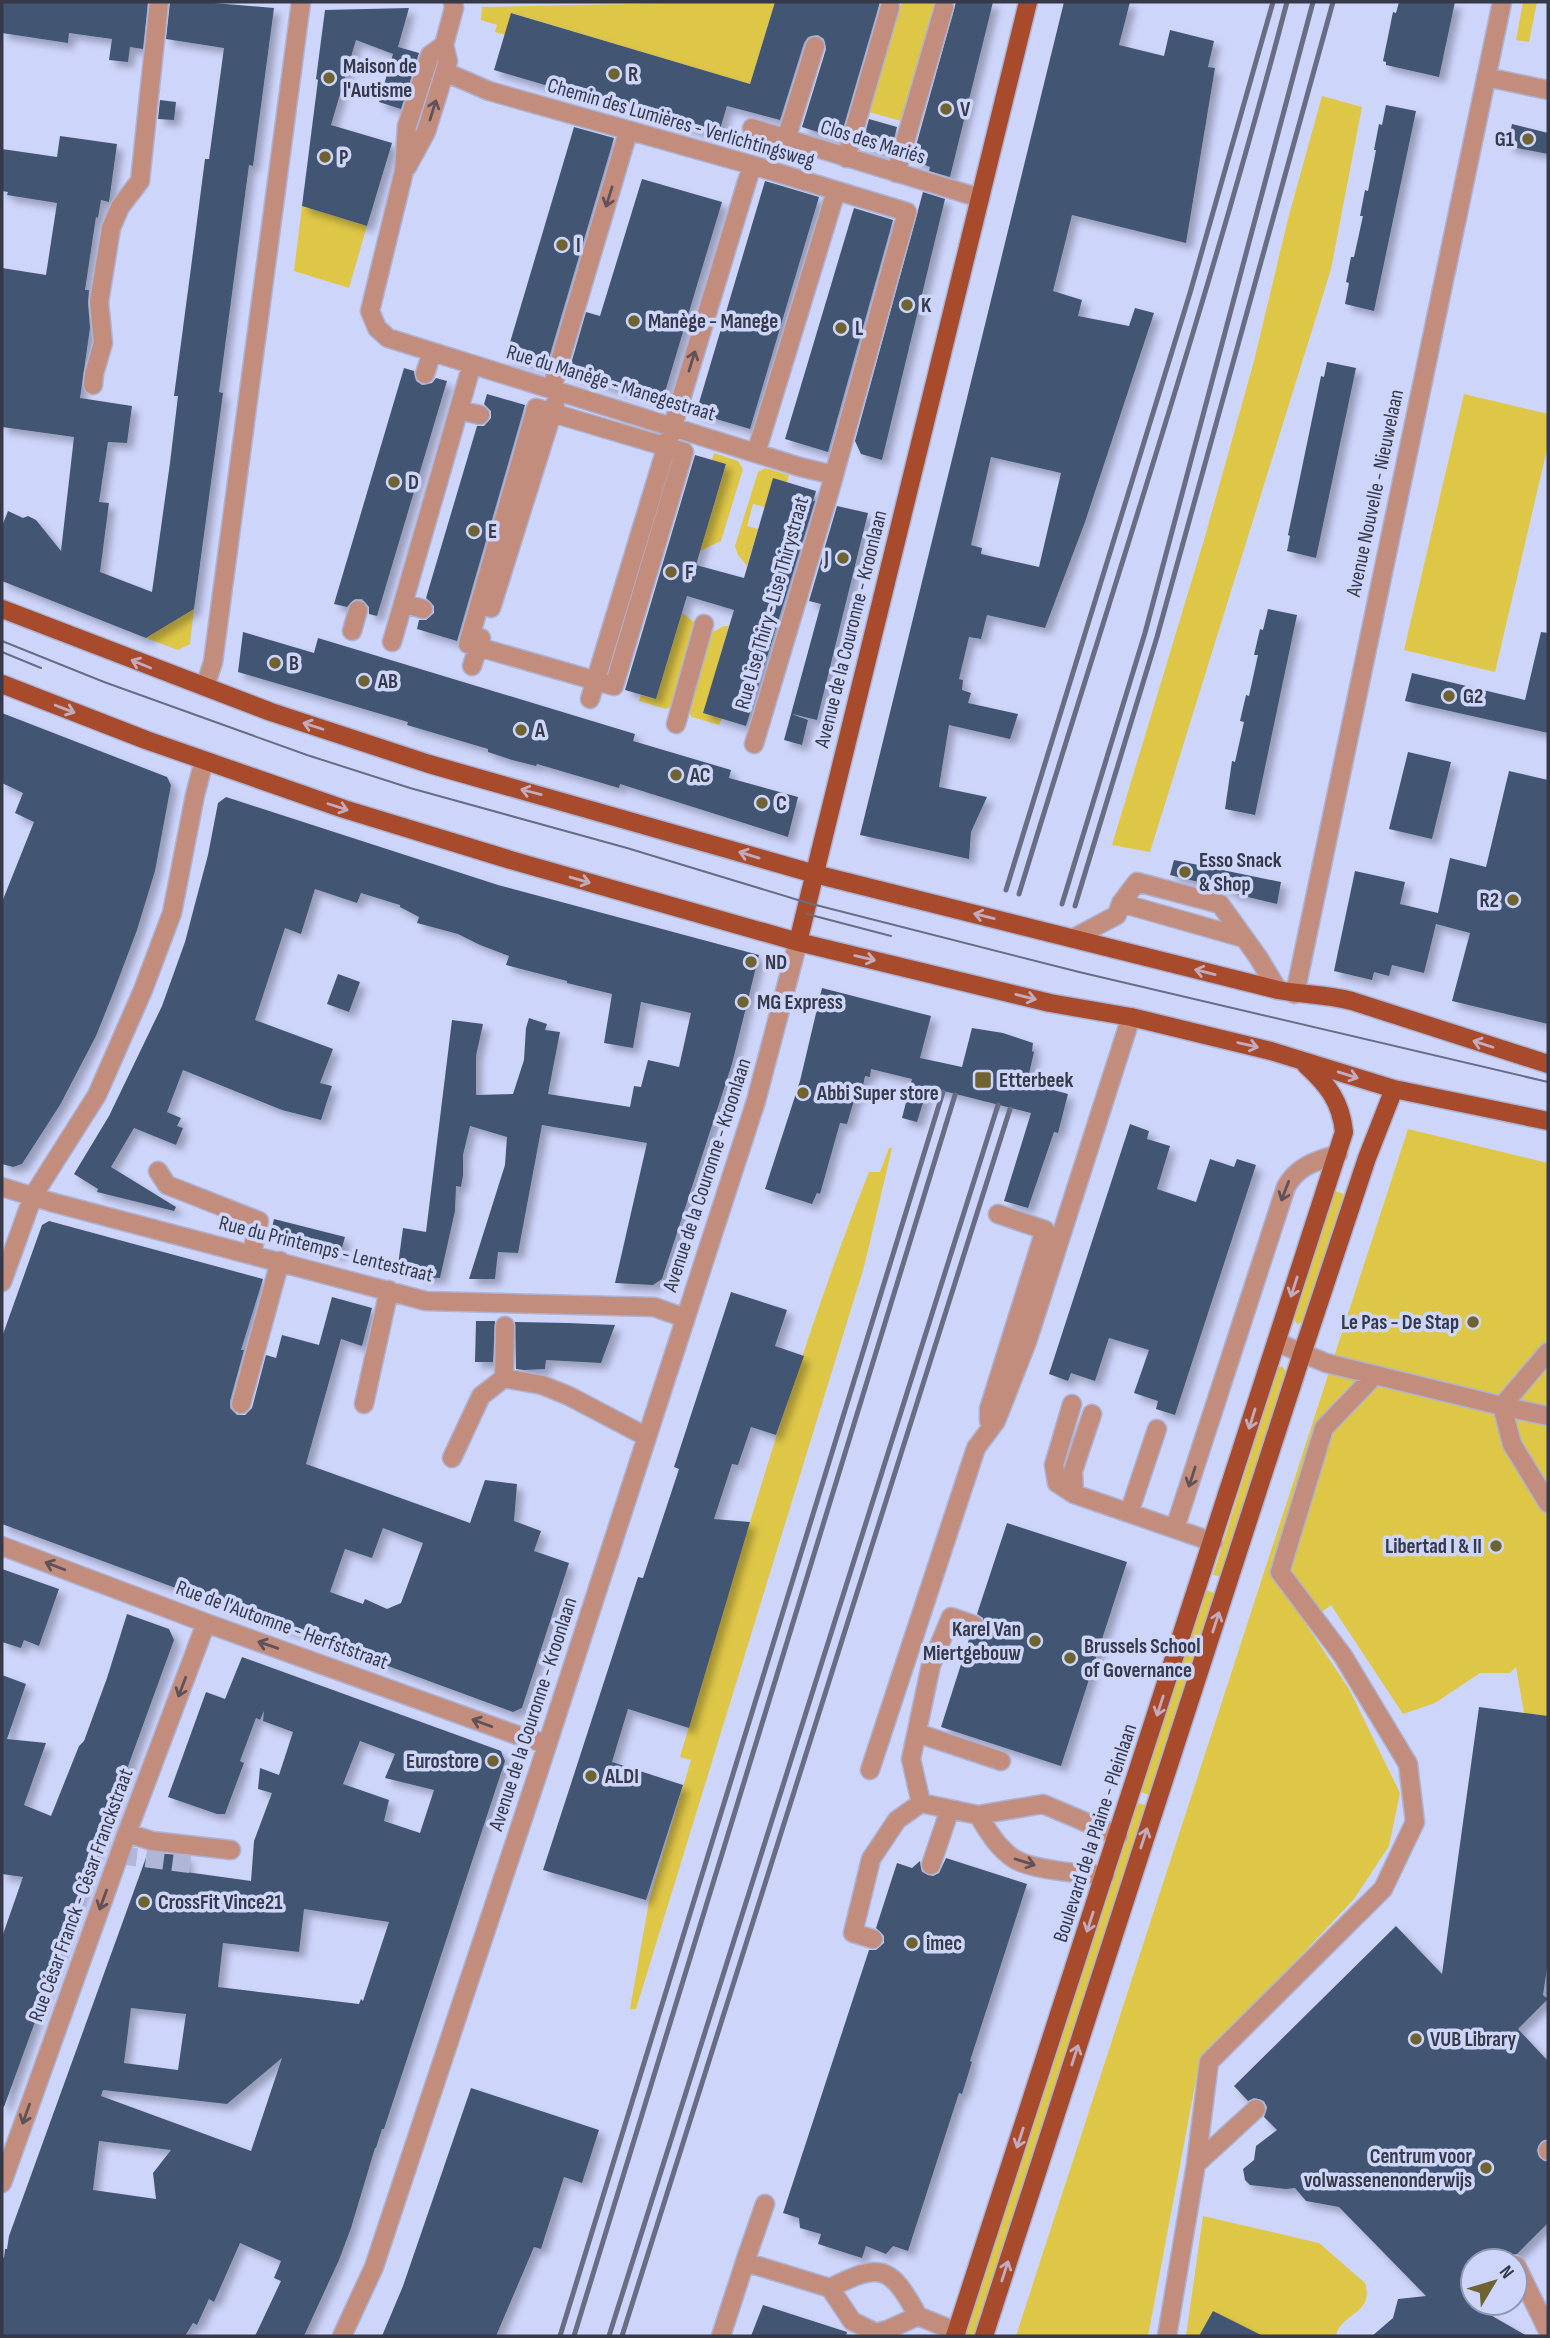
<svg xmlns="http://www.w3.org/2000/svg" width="1550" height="2338" viewBox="0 0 1550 2338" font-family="'Sofia Sans Condensed',sans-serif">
  <defs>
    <filter id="shadow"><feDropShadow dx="6" dy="6" stdDeviation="3.5" flood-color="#0004"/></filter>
  </defs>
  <rect width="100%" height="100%" fill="#ced5fb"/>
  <path fill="#dec647" d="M722,2H775L750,84L512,13L505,35L495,32L497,25L481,20L482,7Z
    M902,2H940L905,122L869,112Z
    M1523,2H1537L1529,42L1516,40Z
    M1322,96L1362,107L1331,269L1150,852L1112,845L1204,540L1254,361L1288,219Z
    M302,206L367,226L349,288L294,271Z
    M1464,394L1548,414V445L1495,672L1404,650Z
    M714,453L738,461L743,469L721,541L700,551L726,465L712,460Z
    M765,468L789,475L787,482L765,507L753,504L747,526L758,529L747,566L738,555L735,546L758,472Z
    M194,609L190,644L178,650L146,638Z
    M682,613L694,622L696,629L672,706L666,709L639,701L641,695L656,699Z
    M724,626H729L704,713L722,718L719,725L692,717L688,712L708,639L711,633Z
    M1408,1129L1548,1163V1716L1524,1713L1516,1667L1510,1673H1480L1435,1703L1403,1714L1331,1605L1306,1624L1349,1689L1400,1793L1389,1846L1354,1899L1199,2064L1148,2336H1016Z
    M889,1148H892L864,1267L636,2009H630L649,1901L691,1760L680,1757C739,1561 793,1363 869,1172H880Z
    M1335,1191L1344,1194L1302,1322L1297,1324L1294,1319Z
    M1282,1366L1286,1372L1220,1576L1213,1575L1278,1368Z
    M1206,1590L1214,1593L1149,1795L1141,1792Z
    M1138,1803L1146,1805L974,2336H965Z
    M1203,2216L1319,2243L1365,2283C1375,2314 1340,2313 1336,2336H1186Z"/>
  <path fill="#425673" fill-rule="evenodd" filter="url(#shadow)" d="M2,2H148L143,49L130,47L128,62L109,60L112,39L69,33L68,43L2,33Z
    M170,2H202L274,8L253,166L249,165L219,392L223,393L194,609L146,638L2,581V526L8,511L23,518L28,516L36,520L61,551L74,437L2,427V268L46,275L57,203L7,195L8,192L2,191V149L57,157L60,136L117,144L109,202L101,200L98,218L96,217L85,290H89L88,303L90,328L80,398L132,406L127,443L108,442L99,502L109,503L100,572L152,592L170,463L178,396H174L192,260L205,159H209L224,48L166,39Z
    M775,2H880L840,139L802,127L826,49L824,39L818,35L808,37L804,43L780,120L727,106L718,136L494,70L511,13L750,84Z
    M956,2H993L950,177L929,171L930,167L912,160Z
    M1064,2H1130L1119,45L1164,56L1170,30L1214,41L1208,67L1215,68L1186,243L1072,215L1053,291L1082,300L1078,316L1129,326L1135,308L1154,313L1085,522L1045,628L987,615L981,639L969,637L959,679L963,680L962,690L971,693L968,703L1018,714L1010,739L949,725L939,787L987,797L971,832L969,859L860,835ZM991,457L1061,473L1039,567L981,554L982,548L971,545Z
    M1399,2H1455L1439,77L1386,65V62L1383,61L1393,12L1396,13Z
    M409,8L398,47L419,53L401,109L379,102L393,54L356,40L331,125L392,143L367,226L302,206L318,80L316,79L325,10Z
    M160,100L176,102L174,120L158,119Z
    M1386,105L1416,111L1374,311L1345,304L1349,283L1346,282L1351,257H1354L1363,216H1360L1365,190L1368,191L1376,150H1374L1379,124L1382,125Z
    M869,119L897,127L890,154L862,145Z
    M1512,124L1548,133V154L1507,146Z
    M574,127L614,138L546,368L506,356Z
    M642,179L722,202L662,402L568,374L586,312L600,316Z
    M765,181L819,197L750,429L696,413Z
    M923,192L945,199L882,460L861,454L855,441Z
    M854,208L893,220L828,452L785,439Z
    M1327,362L1356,368L1316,558L1287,551L1290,536L1288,535L1321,376L1324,377Z
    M404,368L414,371L416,381L422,385L432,383L436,378L447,381L377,616L369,614V607L362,599H355L347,607L334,604Z
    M487,394L525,405L457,641L417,629L419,620H426L434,613V606L426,598L477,426H484L491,418V411L484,404Z
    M695,455L726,464L696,565L744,578L773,478L816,491L813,501H815L746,726L703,713L734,610L687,596L656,699L625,690Z
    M837,506L868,513L817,720L792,714L808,720L802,745L784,740L821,604L809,601Z
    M1268,609L1297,615L1255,815L1225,809L1232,761L1235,762L1244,722L1240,721L1246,695L1249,696L1258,655H1254L1260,629L1263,630Z
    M243,632L314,653L318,638L635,734L633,741L731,770L729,778L798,797L788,837L620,784L619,788L537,764L536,766L512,760L488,752V749L407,725L408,722L238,672Z
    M1541,632L1548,633V733L1405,701L1412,673L1525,700Z
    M2,713L167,777L171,785L155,871L137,930L114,991L96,1036L60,1105L22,1164L13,1167L2,1164V902L34,822L15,813L23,793L2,783Z
    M1408,752L1451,762L1432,839L1389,829Z
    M1509,771L1548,780V1024L1452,1001L1470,933L1436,924L1424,973L1392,965L1389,976L1374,972L1372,980L1334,971L1355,871L1405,882L1400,904L1438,913L1450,858L1486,867Z
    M226,797L498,885L759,955L732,1064L662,1279L653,1285L615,1283L647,1143L542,1125L518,1253L498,1252L495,1279H469L505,1165L507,1137L470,1126L463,1155V1175L461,1187L456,1186L455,1211L440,1278L420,1277L421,1268L398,1265L403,1228L426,1232L452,1020L483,1024L476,1056V1095L513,1094L524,1060L526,1028L529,1018L547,1024L545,1030L560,1032L548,1094L630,1107L634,1086L641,1087L648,1060L679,1067L691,1013L641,1002L633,1048L604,1043L612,994L567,983V981L506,965L509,956L480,945L458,934L417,923L419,917L400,907V905L361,893L357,903L315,889L301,934L285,928L255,1020L333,1049L320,1083L332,1086L321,1120L282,1110L183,1070L167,1112L181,1118L177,1126L183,1128L176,1145L134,1128L111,1167L176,1207L174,1211L97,1192L98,1189L74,1174L109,1116L162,1006L185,942L196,900L208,855L218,803Z
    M1174,860L1281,882L1277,904L1231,893L1232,890L1170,875Z
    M338,974L360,982L349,1012L327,1004Z
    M822,988L931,1016L920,1058L962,1067L972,1028L1003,1033L1033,1043L1032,1051L1034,1052L1027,1083L1068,1094L1058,1133L1054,1132L1028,1208L1004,1201L1031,1113L928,1087L917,1122L902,1118L912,1079L871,1069L870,1077L865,1076L861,1096L856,1094L847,1124L840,1123L820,1194L817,1193L812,1204L765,1189L800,1081Z
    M1130,1124L1149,1131L1147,1139L1170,1146L1157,1189L1196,1202L1210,1159L1234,1167L1237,1159L1256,1165L1175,1415L1156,1409L1158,1401L1134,1393L1149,1350L1109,1338L1095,1381L1071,1373L1068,1381L1049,1374Z
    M274,1219L345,1237L340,1255L270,1236Z
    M49,1221L263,1279L241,1350H244L230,1401V1408L237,1415H245L252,1408L266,1355L276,1358L282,1335L319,1345L332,1297L372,1308L362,1346L341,1339L306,1464L470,1523L485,1480L517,1484L514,1521L541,1531L534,1551L569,1563L522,1708L513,1712L2,1524V1337L42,1225ZM383,1528L423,1543L401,1603L387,1609L365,1599L363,1604L330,1592L345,1549L372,1558Z
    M731,1292L787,1310L775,1346L804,1356L776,1435L751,1427L738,1465L732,1464L714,1519L750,1522L689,1728L628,1709L612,1762L683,1785L646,1900L543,1870L638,1577L643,1578L679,1469L674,1467Z
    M476,1321H495L493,1362H475Z
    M515,1322L568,1323L615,1325L601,1363L546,1360L545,1369L524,1370L516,1369Z
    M1007,1523L1127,1562L1061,1766L941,1727L970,1636L981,1634L985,1628L983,1618L977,1614Z
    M2,1569L59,1589L39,1646L24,1640L21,1648L2,1642Z
    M127,1614L169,1629L174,1640L4,2107L2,2106V1937L23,1877L2,1874V1675L26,1684L7,1739L46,1743L24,1805L51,1816L79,1746L84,1741L107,1678Z
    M242,1657L501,1751L505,1761L384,2129H382L376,2148H375L351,2228L339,2260L304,2336H255L281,2281L274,2278L281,2261L240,2243L214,2302L209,2299L197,2325L193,2323L185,2336H2V2257L4,2258L5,2249H7L9,2236L148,1852L187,1856L186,1872L251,1881L254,1841L272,1793L258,1789L260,1768L279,1775L293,1732L263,1721L264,1711L260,1720L256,1718L240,1761L244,1763L225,1814H217L168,1797L206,1692L225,1699ZM360,1741L395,1754L385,1778L434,1790L420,1833L384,1821L389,1800L343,1784ZM304,1909L389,1922L363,2001L361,1999L359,2004L218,1987L223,1943L299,1952ZM131,2008L186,2014L178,2070L124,2063ZM282,2058L251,2151L101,2096L103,2090L227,2104ZM99,2141L171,2150L153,2173L156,2199L93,2190Z
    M1479,1707L1548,1716V1962L1543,1995L1548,1999L1518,2029L1548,2061V2139L1542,2141L1537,2150L1539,2157L1548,2162V2223L1517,2254L1510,2255L1506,2261H1468L1473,2303H1477L1480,2309L1527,2336H1372L1393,2318L1398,2299L1426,2296L1339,2207L1306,2201L1295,2188L1286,2189L1250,2185L1245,2180L1243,2169L1254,2160L1256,2146L1277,2130L1264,2117L1267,2107L1264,2101L1254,2098L1248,2101L1234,2086L1396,1926L1442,1974Z
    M946,1858L1027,1884L970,2061L972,2062L962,2094L959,2093L908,2251L893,2246L886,2254L866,2246L862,2258L818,2244L821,2234L800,2228L799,2218L783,2213L869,1950H876L884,1943V1936L876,1928L897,1863L912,1868L920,1861L922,1872L933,1876L939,1873Z
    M471,2088L599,2130L582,2183L564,2177L541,2249L534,2247L496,2336H382L403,2286Z
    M763,2305L847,2332L846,2336H751Z
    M1213,2311L1263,2336H1199Z"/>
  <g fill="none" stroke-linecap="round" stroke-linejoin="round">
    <path stroke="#b0b6d7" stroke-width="18" stroke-dasharray="18 9" stroke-linecap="butt" d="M119,1855L190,1864"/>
    <g stroke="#adb3d4" stroke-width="21">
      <path id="minor" d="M444,45L430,55L407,126L404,171L370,311L377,328L388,338L800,467L834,475
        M445,72L489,91L752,165L907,212L829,493L754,744
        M1486,77L1548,90
        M752,128L980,198
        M786,139L815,46
        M846,158L890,7
        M407,167L426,132L448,61L444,45L454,8L453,2
        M896,173L944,7
        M425,374L432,352
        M93,385L94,374L103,343L99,302L111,228L120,207L140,181L159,2
        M552,388L628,132
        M536,408L684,452L614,686L468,644Z
        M459,410L480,415
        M756,453L836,191
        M403,603L423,609
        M491,608L555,404
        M352,631L358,610
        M392,642L472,364
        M472,666L481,638
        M205,687L213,662L301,2
        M590,699L752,165
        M676,724L704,624
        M1121,903L1244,938
        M1074,938L1117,915L1121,903L1137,882L1220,904L1258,957L1278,990
        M1295,994L1502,2
        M158,1171L167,1185L259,1221L252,1253
        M2,1187L51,1202L426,1301L654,1307L685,1318
        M2,1282L33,1196L97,1095L143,990L172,913L195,795L204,761
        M1276,1342L1326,1363L1502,1406L1548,1352
        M504,1378L542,1385L569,1396L647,1437
        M241,1404L280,1261
        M364,1404L389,1290
        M1072,1404L1054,1465L1057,1483L1074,1494L1213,1542
        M1548,1416L1502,1406L1512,1444L1548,1503
        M989,1421V1409L1045,1230L998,1214
        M452,1458L481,1396L504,1378L505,1326
        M1074,1494L1073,1471L1092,1414
        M1129,1513L1157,1429
        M1175,1528L1286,1187C1297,1166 1316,1161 1338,1154
        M2,1546L206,1623L517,1735L547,1744
        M917,1733L1001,1761
        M870,1770L976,1448L996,1421L1027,1342L1131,1017
        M921,1803L911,1759L931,1665L951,1617L974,1625
        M978,1815C988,1831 997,1847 1013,1858C1029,1870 1084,1874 1105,1875
        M127,1833L152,1841L231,1850
        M931,1865L950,1809
        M873,1939L853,1933L871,1859L897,1820L921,1803L978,1815L1043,1804L1118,1836
        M1548,2151V2150
        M1196,2164L1256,2109
        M2,2183L127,1833L206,1623
        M745,2262L765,2204
        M1516,2265L1548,2331
        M830,2288C881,2262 890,2265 918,2316
        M342,2336L374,2267L539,1770L756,1101L798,942
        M721,2336L745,2262L830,2288L852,2321L876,2333L887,2330L918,2316L957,2332
        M1167,2336L1196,2164L1209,2062L1383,1889L1415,1822L1408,1764L1343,1656L1280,1572L1324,1428L1374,1376"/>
    </g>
    <g stroke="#adb3d4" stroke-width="21">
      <path id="major" d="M2,609L271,712L429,764L815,874L1278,990C1303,995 1327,994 1352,1001L1548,1064
        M2,684L146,740L344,809L514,861L798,942L1050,1003L1131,1017L1271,1051L1394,1089L1548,1121
        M798,942L1028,2
        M955,2336L1344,1132C1341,1102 1328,1085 1306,1065
        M984,2336L1302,1354L1367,1158L1394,1089"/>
    </g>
    <use href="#minor" stroke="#c38d7d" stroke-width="18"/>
    <use href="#major" stroke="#a84a2c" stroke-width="18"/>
    <path stroke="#686d83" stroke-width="2" d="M2,641L104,682L307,755L410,788L627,848L808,903L1079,972L1548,1082
      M2,652L41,668
      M807,914L891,936"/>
    <path stroke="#686d83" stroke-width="5" d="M1006,890L1190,293L1273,2
      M1019,894C1110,597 1208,302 1287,2
      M1062,904L1145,633L1313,2
      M1075,906L1157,637L1333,2
      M560,2336L943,1092
      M574,2336L955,1095
      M609,2336L998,1105
      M622,2336L1010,1109"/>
  </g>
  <defs><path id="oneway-shaft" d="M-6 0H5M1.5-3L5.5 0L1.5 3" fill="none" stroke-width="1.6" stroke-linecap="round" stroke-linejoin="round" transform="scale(1.75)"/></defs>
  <g stroke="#605258">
    <use href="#oneway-shaft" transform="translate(433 110) rotate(-73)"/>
    <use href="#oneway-shaft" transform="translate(609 197) rotate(107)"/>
    <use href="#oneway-shaft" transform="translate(692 361) rotate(-73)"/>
    <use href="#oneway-shaft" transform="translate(1285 1191) rotate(111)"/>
    <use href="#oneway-shaft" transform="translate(1192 1477) rotate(108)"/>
    <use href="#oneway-shaft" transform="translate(55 1566) rotate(-159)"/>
    <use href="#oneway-shaft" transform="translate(268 1645) rotate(-161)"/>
    <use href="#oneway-shaft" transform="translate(182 1687) rotate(111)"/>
    <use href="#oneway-shaft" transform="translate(482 1723) rotate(-160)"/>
    <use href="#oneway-shaft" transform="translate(1025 1862) rotate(17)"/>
    <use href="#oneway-shaft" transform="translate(103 1900) rotate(110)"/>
    <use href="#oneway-shaft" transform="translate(26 2114) rotate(110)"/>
  </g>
  <g stroke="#c3abbd">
    <use href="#oneway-shaft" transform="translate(141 664) rotate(-158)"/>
    <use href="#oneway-shaft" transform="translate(65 709) rotate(21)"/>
    <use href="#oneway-shaft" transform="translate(313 726) rotate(-162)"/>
    <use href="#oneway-shaft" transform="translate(531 792) rotate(-165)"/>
    <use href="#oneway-shaft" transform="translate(338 807) rotate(18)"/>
    <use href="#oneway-shaft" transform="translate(749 855) rotate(-163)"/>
    <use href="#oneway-shaft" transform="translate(580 880) rotate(16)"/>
    <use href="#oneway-shaft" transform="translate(984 916) rotate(-166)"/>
    <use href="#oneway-shaft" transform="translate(865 958) rotate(13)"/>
    <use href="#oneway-shaft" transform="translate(1205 972) rotate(-166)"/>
    <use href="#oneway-shaft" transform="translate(1026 997) rotate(14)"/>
    <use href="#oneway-shaft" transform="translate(1483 1044) rotate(-162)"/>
    <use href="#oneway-shaft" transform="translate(1248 1045) rotate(13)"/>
    <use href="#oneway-shaft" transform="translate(1348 1075) rotate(17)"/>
    <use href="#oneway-shaft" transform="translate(1294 1287) rotate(108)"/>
    <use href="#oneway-shaft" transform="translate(1252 1419) rotate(107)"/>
    <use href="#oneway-shaft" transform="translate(1216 1622) rotate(-72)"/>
    <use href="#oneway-shaft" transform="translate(1160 1706) rotate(108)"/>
    <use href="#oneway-shaft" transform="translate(1144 1838) rotate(-72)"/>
    <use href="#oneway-shaft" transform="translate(1090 1922) rotate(108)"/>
    <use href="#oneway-shaft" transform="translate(1075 2055) rotate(-72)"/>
    <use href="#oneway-shaft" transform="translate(1020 2138) rotate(108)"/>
    <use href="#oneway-shaft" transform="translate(1005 2271) rotate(-72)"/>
  </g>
  <g fill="#6f6431" stroke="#ced5fb" stroke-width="2.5">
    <circle cx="614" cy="74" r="7"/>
    <circle cx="329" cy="78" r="7"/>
    <circle cx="946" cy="109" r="7"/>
    <circle cx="1528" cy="139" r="7"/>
    <circle cx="325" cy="157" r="7"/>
    <circle cx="562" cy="245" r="7"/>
    <circle cx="907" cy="305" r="7"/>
    <circle cx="634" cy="321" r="7"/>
    <circle cx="841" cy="328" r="7"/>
    <circle cx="394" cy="482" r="7"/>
    <circle cx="474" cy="531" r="7"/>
    <circle cx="843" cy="558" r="7"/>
    <circle cx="671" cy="572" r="7"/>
    <circle cx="275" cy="663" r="7"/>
    <circle cx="364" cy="681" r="7"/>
    <circle cx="1449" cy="696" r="7"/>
    <circle cx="521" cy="730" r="7"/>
    <circle cx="676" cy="775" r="7"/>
    <circle cx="762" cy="803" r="7"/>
    <circle cx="1185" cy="872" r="7"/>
    <circle cx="1513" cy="900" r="7"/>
    <circle cx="751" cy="962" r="7"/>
    <circle cx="743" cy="1002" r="7"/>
    <rect x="974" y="1071" width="18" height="18" rx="3.5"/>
    <circle cx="803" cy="1093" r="7"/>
    <circle cx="1473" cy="1322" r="7"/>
    <circle cx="1496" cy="1546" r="7"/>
    <circle cx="1035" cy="1641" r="7"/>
    <circle cx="1070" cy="1658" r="7"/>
    <circle cx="493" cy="1761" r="7"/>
    <circle cx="591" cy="1776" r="7"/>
    <circle cx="144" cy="1902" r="7"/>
    <circle cx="912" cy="1943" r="7"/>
    <circle cx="1416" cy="2039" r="7"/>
    <circle cx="1486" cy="2168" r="7"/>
  </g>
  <g text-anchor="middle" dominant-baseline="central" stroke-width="7" stroke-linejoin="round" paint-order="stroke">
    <g font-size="21" font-weight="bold" fill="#363948" stroke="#ced5fb" text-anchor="start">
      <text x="343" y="66">Maison de<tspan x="343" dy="24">l'Autisme</tspan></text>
      <text x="628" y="74">R</text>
      <text x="960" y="109">V</text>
      <text x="1514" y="139" text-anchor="end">G1</text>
      <text x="339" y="157">P</text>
      <text x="576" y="245">I</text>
      <text x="921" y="305">K</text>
      <text x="648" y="321">Manège - Manege</text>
      <text x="855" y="328">L</text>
      <text x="408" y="482">D</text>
      <text x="488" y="531">E</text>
      <text x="829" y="558" text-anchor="end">J</text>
      <text x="685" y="572">F</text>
      <text x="289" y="663">B</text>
      <text x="378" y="681">AB</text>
      <text x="1463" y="696">G2</text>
      <text x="535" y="730">A</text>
      <text x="690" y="775">AC</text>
      <text x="776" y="803">C</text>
      <text x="1199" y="860">Esso Snack<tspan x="1199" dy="24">&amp; Shop</tspan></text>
      <text x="1499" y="900" text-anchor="end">R2</text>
      <text x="765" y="962">ND</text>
      <text x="757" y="1002">MG Express</text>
      <text x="999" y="1080">Etterbeek</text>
      <text x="817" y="1093">Abbi Super store</text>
      <text x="1459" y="1322" text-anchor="end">Le Pas - De Stap</text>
      <text x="1482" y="1546" text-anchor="end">Libertad I &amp; II</text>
      <text x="1021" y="1629" text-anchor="end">Karel Van<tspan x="1021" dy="24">Miertgebouw</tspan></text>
      <text x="1084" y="1646">Brussels School<tspan x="1084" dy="24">of Governance</tspan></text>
      <text x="479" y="1761" text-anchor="end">Eurostore</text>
      <text x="605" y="1776">ALDI</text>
      <text x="158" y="1902">CrossFit Vince21</text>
      <text x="926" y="1943">imec</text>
      <text x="1430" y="2039">VUB Library</text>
      <text x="1472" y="2156" text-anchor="end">Centrum voor<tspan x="1472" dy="24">volwassenenonderwijs</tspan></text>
    </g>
    <g font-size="21" fill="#363948" stroke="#ced5fb">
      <text transform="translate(681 123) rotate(16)">Chemin des Lumières - Verlichtingsweg</text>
      <text transform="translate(873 142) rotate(17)">Clos des Mariés</text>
      <text transform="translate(611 383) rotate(17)">Rue du Manège - Manegestraat</text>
      <text transform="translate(1375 493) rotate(-78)">Avenue Nouvelle - Nieuwelaan</text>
      <text transform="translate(772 603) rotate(-74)">Rue Lise Thiry - Lise Thirystraat</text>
      <text transform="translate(851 629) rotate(-76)">Avenue de la Couronne - Kroonlaan</text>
      <text transform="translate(707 1175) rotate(-72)">Avenue de la Couronne - Kroonlaan</text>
      <text transform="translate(326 1249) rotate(14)">Rue du Printemps - Lentestraat</text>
      <text transform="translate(282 1625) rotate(20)">Rue de l'Automne - Herfststraat</text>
      <text transform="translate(533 1714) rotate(-72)">Avenue de la Couronne - Kroonlaan</text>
      <text transform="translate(1095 1833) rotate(-72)">Boulevard de la Plaine - Pleinlaan</text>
      <text transform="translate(81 1895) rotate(-70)">Rue César Franck - César Franckstraat</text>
    </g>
  </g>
  <rect width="1550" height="2338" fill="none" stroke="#363948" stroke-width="7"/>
  <g transform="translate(1494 2282) rotate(52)"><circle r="33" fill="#ced5fb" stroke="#9197b3" stroke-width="2"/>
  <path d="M0-5L12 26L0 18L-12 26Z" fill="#6f6431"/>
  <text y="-10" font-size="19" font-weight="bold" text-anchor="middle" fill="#363948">N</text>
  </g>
</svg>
